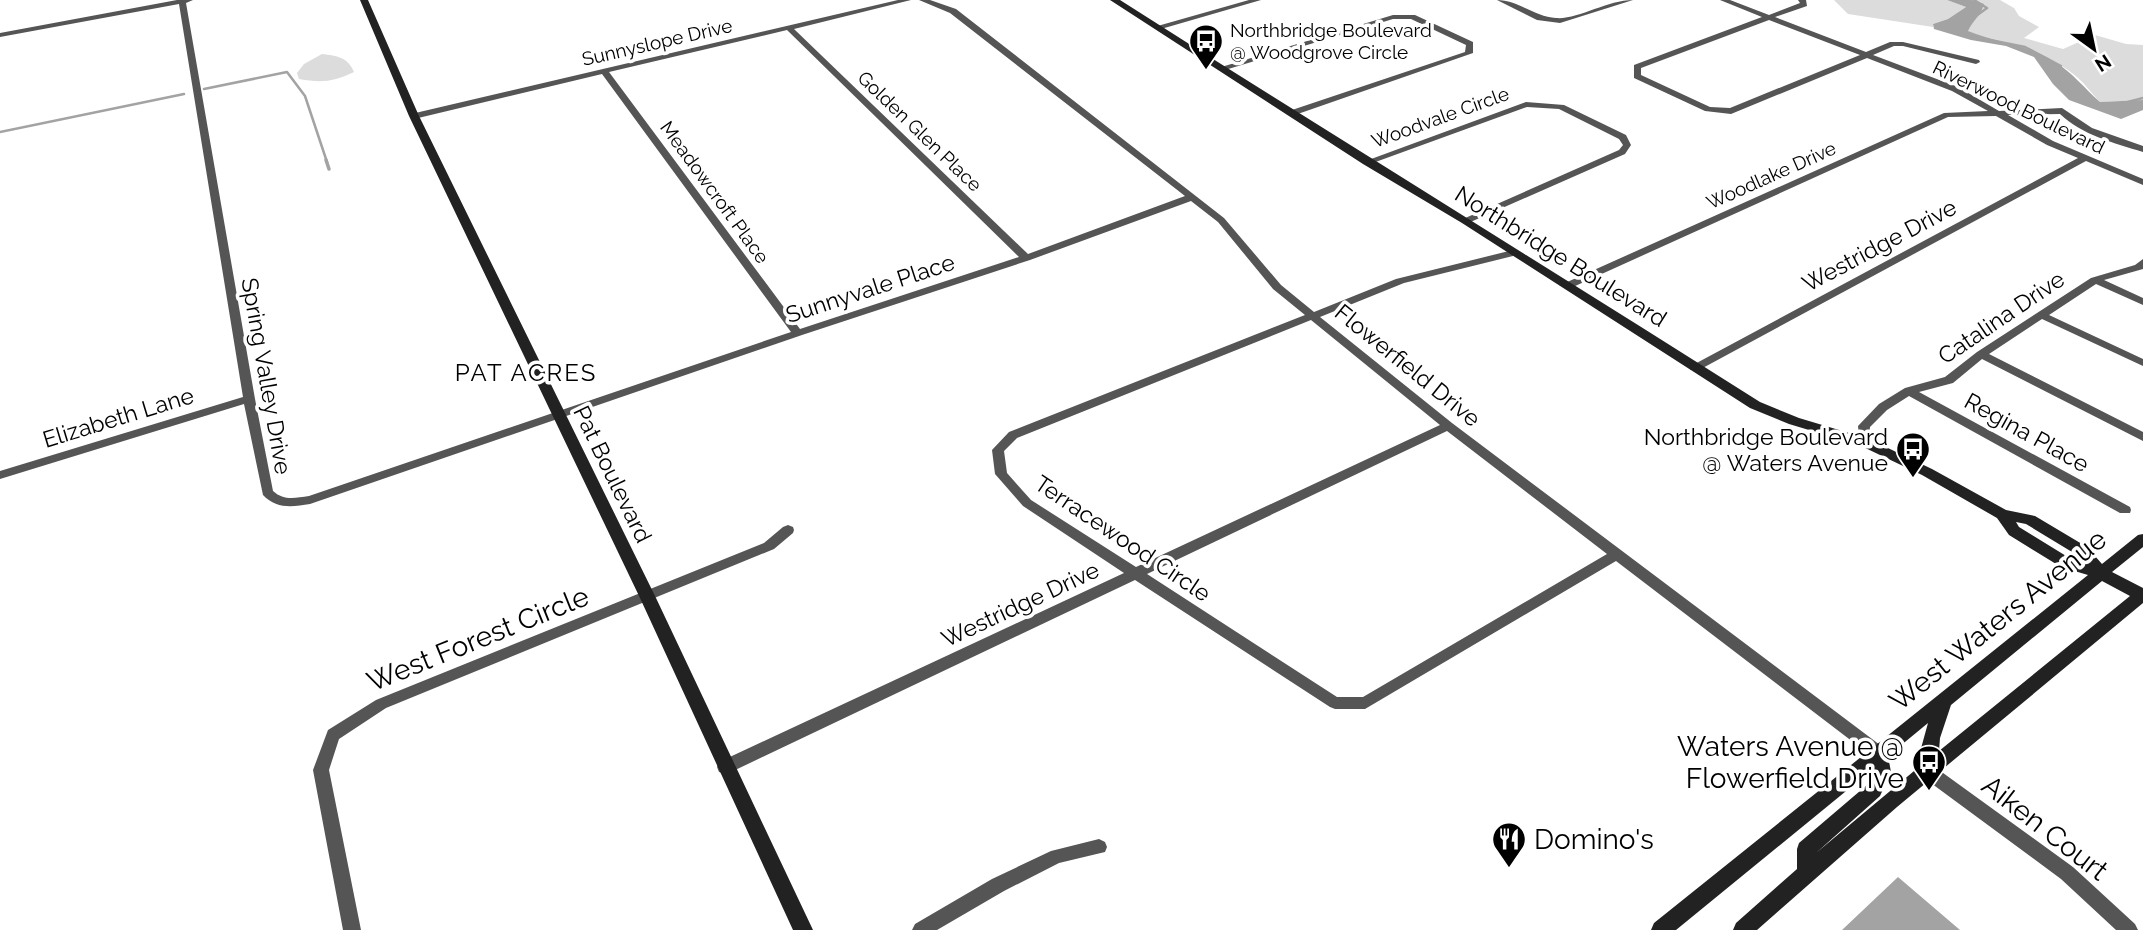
<svg xmlns="http://www.w3.org/2000/svg" width="2143" height="930" viewBox="0 0 2143 930" font-family="Raleway,sans-serif">
  <rect width="100%" height="100%" fill="#fff"/>
  <path fill="#dcdcdc" d="M1834,0H1947L1966,7L1948,19L1933,24V27L1848,14Z
    M1972,0H2000L2014,8L2019,16L2039,27L2024,38L2063,49L2095,35L2126,44L2143,45V100L2100,102C2092,94 2086,85 2078,78C2046,49 2005,46 1967,31L1984,5Z
    M322,54C337,56 348,57 354,72C333,82 321,83 299,79L297,73L304,64Z"/>
  <path fill="#a3a3a3" d="M1947,0H1972L1984,4C1980,17 1973,20 1968,31C1997,43 2029,45 2055,62C2073,73 2084,88 2100,102L2143,100V110L2121,119L2069,100L2053,84L2034,57L2006,46L1971,40L1934,29L1933,24L1948,19L1966,7Z
    M1898,877L1960,930H1842Z"/>
  <g fill="none" stroke-linecap="round" stroke-linejoin="round">
    <path stroke="#a3a3a3" stroke-width="2.5" d="M1974,0L1987,8L1976,16
      M1985,39L2025,47L2061,66
      M204,89L287,72L305,96L327,162
      M2124,103L2143,98
      M0,132L184,94"/>
    <path stroke="#a3a3a3" stroke-width="3.5" d="M326,160L329,169"/>
    <path fill="#555" fill-rule="evenodd" d="M177,0H193L186,3L255,399L273,491C284,501 295,498 309,496L791,332L602,74L414,119L411,118V114L898,0H911L794,29L1028,254L1185,196L950,13L919,0H930L956,9L1224,218L1281,285L1314,312L1396,279L1513,250L1517,251V255L1404,283L1320,317L1452,423L1884,748L1887,753L1884,758L1879,760L1874,758L1616,561L1365,709H1335L1330,707L1135,580L731,772L725,774L719,772L717,767L719,762L1124,573L1023,506L995,474L992,450L1009,432L1305,315L1273,289L1218,222L1191,201L1030,260L802,335L310,504C292,507 276,509 263,495L244,404L0,479V471L243,397L179,4L0,37V33ZM787,30L1019,257L800,329L609,72ZM1311,320L1440,425L1136,567L1031,500L1007,473L1004,451L1017,438ZM1447,431L1607,554L1363,697H1337L1147,574Z
      M1249,0H1261L1161,29L1154,27Z
      M1497,0C1518,0 1535,17 1556,18C1577,20 1607,0 1633,0L1560,23L1537,20Z
      M1720,0H1730L1769,15L1800,3L1798,0H1806L1807,6L1775,17L1866,52L1890,42H1903L1979,60L1980,62L1976,64L1903,46H1894L1873,55L1958,87L1999,111L2062,108L2092,128L2143,146V152C2114,143 2082,135 2060,114L2008,115L2053,141L2143,179V185L2086,161L1699,370H1691L1689,368L1691,366L2078,158L2047,145L1996,116L1948,117L1573,287H1565V283L1944,113L1988,111L1952,91L1867,58L1731,114L1705,111L1634,78V65L1762,17ZM1769,20L1860,55L1730,108L1710,107L1641,75V68Z
      M1393,15H1415L1473,42V53L1292,116L1289,115V111L1465,52L1466,45L1411,19H1393L1225,70L1218,68Z
      M1526,102L1564,105L1626,135L1631,145L1625,154L1466,224L1463,223V219L1619,150L1623,145L1619,139L1559,109L1527,107L1370,164L1363,162Z
      M2143,259V269L2104,280L2143,298V305L2096,284L2049,315L2143,359V366L2042,319L1989,354L2143,432V441L1982,359L1953,383L1919,392L2130,507L2131,510L2130,513H2120L1909,396L1887,410L1870,427L1868,445H1860L1858,426L1879,404L1905,388L1945,377L1977,352L2091,278L2135,265Z
      M788,525L793,527L794,530L793,533L774,549L386,708L339,739L329,770L361,930H343L313,770L328,730L376,700L764,543L783,527Z
      M1926,763L1932,765L2073,867L2135,924L2138,930H2116L2061,879L1920,775L1918,770L1920,765Z
      M1099,839L1105,842L1107,847L1105,852L1059,863L1004,891L937,930H912L915,924L992,879L1051,851Z"/>
    <path fill="#222" fill-rule="evenodd" d="M360,0H368L419,116L656,598L813,930H793L640,598L409,116Z
      M1110,0H1120C1332,135 1547,267 1760,402L1799,418L1869,439L1932,469L2006,510L2035,516L2087,547L2102,564L2138,535L2143,534V547L2112,572L2143,588V603L1897,807L1757,930H1733L1736,923L1797,869V849L1799,843L1867,785L1873,769L1676,930H1651L1654,923L2088,575L2061,567L2009,535L1997,518L1922,475L1859,445L1789,424L1750,408L1462,223L1363,164ZM2016,522L2026,524L2077,555L2083,562L2071,559L2019,527ZM2102,581L2130,596L1939,751L1940,738L1951,705ZM1928,723L1920,752L1926,761L1816,853L1880,796L1891,772L1888,756Z"/>
  </g>
  <defs>
    <g id="bus-pin" transform="scale(1.75)"><path d="M0 17L-7.5 6A9.5 9.5 0 1 1 7.5 6Z" fill="#000" stroke="#fff"/><path d="M-5-6H5V4H4V6H2V4H-2V6H-4V4H-5ZM-3.5-4V0h7V-4ZM-3.5 1.2v1.5H-2V1.2ZM2 1.2v1.5H3.5V1.2Z" fill="#fff"/></g>
    <g id="restaurant-pin" transform="scale(1.75)"><path d="M0 17L-7.5 6A9.5 9.5 0 1 1 7.5 6Z" fill="#000" stroke="#fff"/><path d="M-5-6h1v4h1v-4h1v4h1v-4h1v5L-1.5 .5V6h-2V.5L-5-1ZM5-6V6H3V1.5H1.5Q1.5-4 5-6Z" fill="#fff"/></g>
  </defs>
  <g fill-rule="evenodd">
    <use href="#bus-pin" x="1206" y="41"/>
    <use href="#bus-pin" x="1913" y="449"/>
    <use href="#bus-pin" x="1929" y="762"/>
    <use href="#restaurant-pin" x="1509" y="839"/>
  </g>
  <g text-anchor="middle" dominant-baseline="central" stroke-width="7" stroke-linejoin="round" paint-order="stroke">
    <g font-size="19" fill="#000" stroke="#fff" text-anchor="start">
      <text x="1230" y="30">Northbridge Boulevard<tspan x="1230" dy="22">@ Woodgrove Circle</tspan></text>
    </g>
    <g font-size="19" fill="#000" stroke="#fff">
      <text transform="translate(657 42) rotate(-13)">Sunnyslope Drive</text>
      <text transform="translate(2019 107) rotate(26)">Riverwood Boulevard</text>
      <text transform="translate(1440 117) rotate(-20)">Woodvale Circle</text>
      <text transform="translate(920 131) rotate(44)">Golden Glen Place</text>
      <text transform="translate(1771 175) rotate(-24)">Woodlake Drive</text>
      <text transform="translate(715 192) rotate(54)">Meadowcroft Place</text>
    </g>
    <g font-size="23" fill="#000" stroke="#fff">
      <text transform="translate(1879 245) rotate(-28)">Westridge Drive</text>
      <text transform="translate(1561 256) rotate(32)">Northbridge Boulevard</text>
      <text transform="translate(870 288) rotate(-18)">Sunnyvale Place</text>
      <text transform="translate(2001 317) rotate(-34)">Catalina Drive</text>
      <text transform="translate(1408 365) rotate(39)">Flowerfield Drive</text>
      <text transform="translate(267 376) rotate(80)">Spring Valley Drive</text>
      <text transform="translate(118 417) rotate(-17)">Elizabeth Lane</text>
      <text transform="translate(2027 432) rotate(29)">Regina Place</text>
      <text transform="translate(613 474) rotate(64)">Pat Boulevard</text>
      <text transform="translate(1123 538) rotate(34)">Terracewood Circle</text>
      <text transform="translate(1020 604) rotate(-25)">Westridge Drive</text>
    </g>
    <g font-size="23" fill="#000" stroke="#fff" text-anchor="end">
      <text x="1888" y="436">Northbridge Boulevard<tspan x="1888" dy="26">@ Waters Avenue</tspan></text>
    </g>
    <g font-size="24" letter-spacing="2" fill="#000" stroke="#fff">
      <text x="526" y="372">PAT ACRES</text>
    </g>
    <g font-size="28" fill="#000" stroke="#fff">
      <text transform="translate(1998 620) rotate(-39)">West Waters Avenue</text>
      <text transform="translate(478 639) rotate(-22)">West Forest Circle</text>
      <text transform="translate(2045 828) rotate(38)">Aiken Court</text>
    </g>
    <g font-size="28" fill="#000" stroke="#fff" text-anchor="end">
      <text x="1904" y="746">Waters Avenue @<tspan x="1904" dy="32">Flowerfield Drive</tspan></text>
      <text x="1534" y="839" text-anchor="start">Domino's</text>
    </g>
  </g>
  <g transform="translate(2094 49) rotate(147)" stroke="#ffffff" stroke-width="5" paint-order="stroke">
  <path d="M0-5L12 26L0 18L-12 26Z" fill="#000000"/>
  <text y="-10" font-size="19" font-weight="bold" text-anchor="middle" fill="#000000">N</text>
  </g>
</svg>
